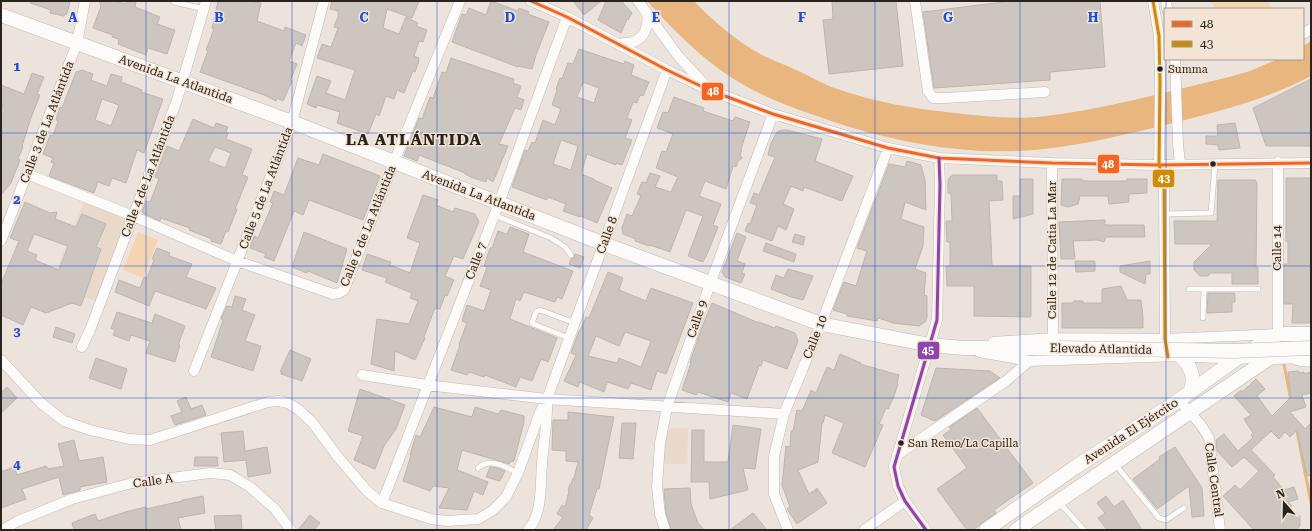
<svg xmlns="http://www.w3.org/2000/svg" width="1312" height="531" viewBox="0 0 1312 531" font-family="'Roboto Serif',serif">
  <rect width="100%" height="100%" fill="#ece4dc"/>
  <path fill="#e8d9ca" d="M86,197L130,215L96,301L51,284Z
    M671,428H688L687,464H660L666,432Z"/>
  <path fill="#f5d4b1" d="M1209,1H1268L1272,9H1217Z
    M138,232L158,240L143,278L123,270Z"/>
  <path fill="#e8b67e" d="M647,1H694C713,21 735,40 760,54C771,60 784,64 796,70C810,76 822,84 837,89C875,102 915,109 955,113C982,116 1009,119 1037,117C1102,110 1166,92 1229,77L1250,71L1278,59H1303V46L1311,41V76C1264,101 1212,113 1161,126C1114,137 1067,149 1019,151C948,154 877,138 811,114C784,105 757,94 732,78C700,57 673,30 647,1Z"/>
  <g fill="none" stroke-linecap="round" stroke-linejoin="round">
    <path stroke="#e8b67e" stroke-width="3" d="M1287,360L1284,364L1291,401
      M1296,426L1311,503"/>
  </g>
  <path fill="#cdc6c0" stroke="#bcb6af" fill-rule="evenodd" d="M30,1H69L68,2H70L67,14H65L64,16L50,13L51,10L30,3Z
    M99,1H114L126,4V1H136L135,7L160,17L157,24L175,30L167,54L148,48L146,55L118,44L119,39L112,37L113,35L93,28L101,6Z
    M218,1H247L261,3L257,21L284,31L285,27L306,35L302,46L296,43L289,61L297,64L290,81H292L283,101L277,98L276,101L264,95L200,72L208,51L206,50L214,29L212,28Z
    M332,1H419L412,18L387,9L383,28L399,34L406,17L418,23L416,26L427,30L423,42L419,41L414,56L419,58L418,61H419L415,72L413,71L404,93L397,90L394,99L386,96L379,116L376,114L368,134L337,123L340,112L317,105L316,108L307,104L317,76L331,81L326,93L345,100L355,70L317,58L322,44L331,47L338,28L334,27L339,14H338V11L330,9Z
    M491,1L518,11L519,8L529,12L528,14L549,22L536,55L532,69L518,66V67L452,42L462,14L466,15L469,8L486,15Z
    M573,1H601L584,15Z
    M606,1H621L632,13L628,20L627,19L621,33L598,20Z
    M832,1H896L903,66L829,74L823,20L833,19Z
    M1011,1H1100L1105,67L1050,72V80L934,88L923,12Z
    M579,49L624,64L625,61L634,65L631,75L649,82L643,96L640,95L637,103L633,102L627,118L632,120L625,138L632,140L622,165L616,163V165L587,154L581,174L594,179V180L612,188L597,223L581,216L580,217L563,211L566,204L548,197L547,200L512,187L525,150L528,151L532,142L535,143L543,120L555,125L561,109L552,105L557,90L556,89L560,78L562,79L568,63L573,64ZM583,82L599,88L594,103L577,97ZM561,140L578,146L571,170L553,164Z
    M451,58L514,79L513,83L521,86L517,97L524,100L521,110L515,108L499,144L508,146L493,182L487,178L486,182L473,178L465,174V173L419,155L417,161L404,156L419,118L422,119L430,97L433,98L442,72L446,73Z
    M82,70L93,74L91,80L107,86L111,74L122,77L121,82L142,90L141,92L163,99L144,153L137,150L126,183L112,178L109,186L98,182L94,193L49,176L54,163L51,162L53,158L43,154L50,135L53,136L58,121L56,120L60,107L62,108L76,72ZM102,99L119,105L111,126L95,120Z
    M32,73L44,77L37,94L40,95L31,118L22,146L23,147L18,159L20,160L11,183L1,195V109L3,104L1,103V85L24,94Z
    M1311,79V146H1266L1253,108Z
    M674,97L704,108L703,111L733,121L735,117L750,122L741,149L742,150L740,155L742,158L738,161L736,167L733,166L726,189L705,181L699,196L721,204L713,225L718,227L708,252L703,262L688,256L703,216L686,210L670,252L650,245L649,246L635,241L636,239L623,234L622,228L627,214L632,216L641,196L637,194L642,182L646,183L650,173L660,176L655,187L671,192L678,177L656,168L662,151L666,152L673,134L657,128L663,112L668,113Z
    M193,119L214,128L216,123L228,127L226,132L228,133L226,139L252,149L242,175L248,177L235,209H237L228,232L226,231L221,244L211,241L212,239L189,230L190,228L161,218L160,221L143,213L142,211L146,201L150,202L159,179L155,177L167,146L179,151ZM215,147L231,153L225,168L208,161Z
    M1235,123L1240,148L1219,150L1218,145L1206,144V136H1218L1217,125Z
    M782,130H787L822,139L815,161L853,176L842,201L804,187L803,191L791,186L783,204L794,209L786,230L778,226L772,241L745,231L748,223L750,224L757,205L750,203L754,193L759,195L775,157L768,155L771,143L777,132Z
    M323,154L380,176L363,220L309,200L303,215L294,211L274,261L264,257L266,254L250,248L254,236L258,238L273,203L270,202L274,191L284,195L298,158L319,165Z
    M907,161L921,165L925,180L926,210L905,202L901,219L924,227L923,246L915,269L926,273L924,295L927,296V318L925,322L919,326L893,323L878,318L877,321L847,316V314L833,310L844,282L856,286L867,251L857,248L889,164L905,167Z
    M953,175H997V181H1002L1003,200L989,201L991,241L992,266H1031V317L974,316V286H947L946,266H950V242H947L946,221H952L951,194L948,193V180L950,177Z
    M1286,178H1311V323H1292L1293,304H1284V264H1288V241H1286Z
    M1020,179H1033V214L1013,219V196H1020Z
    M1062,179H1082V181H1127V179H1147V193L1129,194V202L1109,204L1108,196H1080L1078,204L1068,207L1061,205Z
    M1218,180H1255L1257,183L1256,267H1258V284H1232V273H1211L1208,276H1200L1194,270V262L1212,244H1175L1174,221H1217Z
    M423,195L438,200L436,205L453,212L455,208L475,214L479,222L463,259L454,256L445,276L454,280L447,296L445,295L440,309L435,308L424,337L425,338L415,360L395,351L394,371L371,364L377,319L409,324L418,301L410,298L412,293L385,282L387,278L362,270L367,254L391,262L390,265L410,273L420,243L407,238Z
    M25,202L50,213L57,212L55,219L76,227L82,214L106,224L96,247L101,249L81,306L72,303L46,313L31,307L23,325L1,315V284L19,241L10,238ZM34,234L68,246L59,270L35,260L37,255L27,251Z
    M1105,220V225H1144L1145,237H1106L1104,242L1098,240L1073,241L1075,259H1061L1059,222Z
    M510,227L529,234L523,252L573,271L562,299L557,297L555,302L524,292L520,301L516,299L510,319L557,338L548,362L541,359L532,381L520,377L516,387L485,375L484,377L469,372L467,375L451,370L460,345L459,344L467,323L462,321L467,305L484,311L491,290L480,286L487,267L484,266L490,248H492L498,231L507,234Z
    M304,232L347,249L337,283L308,271L307,273L292,267Z
    M737,233L746,237L737,261L745,264L742,273L745,274L741,283L725,277L722,272Z
    M795,234L805,237L803,245L792,242Z
    M766,243L796,254L794,262L763,251Z
    M157,248L170,253L169,256L192,264L186,277L216,288L206,309L155,291L149,306L115,292L119,280L140,288L144,277L147,278L154,260L152,259Z
    M575,254L584,257L580,268L569,264L571,259L574,258Z
    M1075,261H1095V271L1076,272Z
    M1150,261V274H1146L1145,284L1120,272V266Z
    M788,269L813,276L803,300L791,297L771,289L776,275L784,278Z
    M608,272L623,278L619,290L646,301L651,288L693,303L666,374L657,371L651,390L631,383L628,389L607,382L604,392L580,382L578,387L564,381L576,355L571,353L579,331H580L586,317L589,318ZM625,332L651,341L641,367L619,358L617,363L588,356L596,336L619,346Z
    M1121,286L1127,300H1141L1143,317V328H1062V303H1073L1074,301H1083V303H1102V289Z
    M1208,293H1235V302H1232V312L1207,313Z
    M235,296L246,299L242,310L255,315L245,341L261,346L253,371L211,357L223,320L221,319L227,306L232,307Z
    M712,303L759,323V322L775,328L776,326L795,333L798,341L787,369L763,360L761,366H759L747,399L731,393L728,402L698,392L696,395L682,390L691,363L690,362L702,327Z
    M117,312L152,323L155,314L185,326L178,345H180L175,362L146,353L150,341L131,335L129,341L113,335L115,330L111,328Z
    M56,327L75,334L72,343L53,337Z
    M290,350L311,359L302,381L281,374L282,372H280Z
    M840,354L861,363L860,364L899,375L897,383L898,384L894,396L888,409L886,408L879,424L883,425L865,467L832,453L844,423L825,415L823,423H822L818,462L798,470L809,494L816,489V492L817,488L827,503L797,524L787,509L790,507L782,485L786,446L790,447L791,431H793L797,410L802,411L811,390L816,393L827,367L834,370Z
    M96,358L127,369L121,389L89,378Z
    M936,368L990,371L1000,378L935,421L921,415Z
    M1299,371V373L1304,372V374L1311,372V393L1302,395L1306,407L1290,412L1305,429L1311,423V475L1307,476L1297,430L1290,437L1285,432L1279,439L1271,431L1251,450L1275,475L1273,477L1284,490L1294,487L1298,499L1288,502L1292,506L1286,511L1300,516V526L1296,530H1254L1223,496L1235,485L1240,490L1259,471L1244,457L1232,467L1217,451L1216,440L1224,434L1238,451L1253,438L1251,435L1253,433L1244,419L1251,415L1234,396L1241,390L1242,392L1256,379L1265,389L1257,396L1272,416L1291,397L1288,372Z
    M7,387L17,398L1,413V393Z
    M360,389L405,405L396,429L384,446L375,469L354,460L363,436L348,431Z
    M186,397L191,409L202,405L206,415L175,425L171,416L182,412L177,401Z
    M434,407L472,417L475,407L498,414L501,410L524,416V422L514,461L510,462L509,464L462,450L457,470L488,482L483,495L474,491L467,510L439,508L449,488L433,486L430,491L403,481L411,455H410L416,435L420,437Z
    M977,408L1033,483L994,510L996,513L973,530H967L937,489L967,468L943,435L952,429L949,427Z
    M568,412L614,417L599,489H597L589,515L593,518L586,530H553L563,517L557,514L562,505L565,507L569,491L568,490L570,484H571L573,478H574L578,462L566,461V451L552,450L553,420H568Z
    M622,423H636L633,459L619,458Z
    M733,425L761,429L755,469L743,468L748,490L710,499L709,482H691L692,430H704V462H728Z
    M243,431L245,451L267,447L271,473L248,477L246,460L224,462L221,433Z
    M74,440L79,461L103,457L107,482L80,487V490L63,495L59,477L22,489L26,499L1,508V472L14,467L17,475L46,466L48,469L64,466L58,444Z
    M1175,447L1202,488L1204,516L1192,517L1189,486L1157,509L1133,479L1160,459L1159,457Z
    M195,457H217L218,466H194Z
    M490,467L497,468L505,471L500,481L486,477Z
    M690,488L691,504L698,523L704,530H671L666,513L664,489Z
    M203,496L205,513L178,518L181,530H74L72,523L95,514L98,521L125,512L146,507V509L182,501V500Z
    M1106,496L1114,507L1123,500L1142,530H1107L1098,518L1105,513L1097,503Z
    M753,513L767,530H730Z
    M241,515L242,530H216L214,516Z
    M310,515L320,523L314,530H298Z"/>
  <g fill="none" stroke-linecap="round" stroke-linejoin="round">
    <g stroke="#bfb9b3" stroke-width="6">
      <path id="lane" d="M174,2L204,9
        M1164,214L1211,213L1215,164
        M494,215L551,238L565,247L571,255
        M1189,289H1204
        M1203,318L1204,289H1258
        M569,338L536,325L532,323L536,312L540,310L575,323
        M1295,362L1303,364H1311
        M1115,464L1159,518L1166,520L1184,508
        M478,468C492,457 504,467 518,473
        M1059,502L1084,530"/>
    </g>
    <g stroke="#bfb9b3" stroke-width="11">
      <path id="street" d="M531,1L567,17L667,70L709,90L773,114L888,148L939,158L1052,163L1159,165L1311,163
        M638,1L679,57L705,85
        M915,1L928,91L933,98H945L1045,92
        M1153,1L1159,36L1160,82L1159,165L1164,179L1165,339L1167,355
        M1166,1L1167,9
        M1303,34L1311,29
        M619,44C623,43 628,43 632,42C645,39 649,25 647,13
        M1175,59L1178,144L1180,164
        M1052,163L1053,338
        M27,174L133,216L237,261L333,294L339,293L344,290L394,162L460,1
        M1,241L77,43L85,1
        M1276,339L1278,334V162
        M993,342L1053,338L1165,339L1277,334
        M82,347L90,330L177,100L206,1
        M979,352L1029,361L1180,356L1236,359L1270,357
        M1,360L42,404L64,421L90,430L129,439L150,440L268,402L279,401L288,403L299,410L312,422L338,457L368,492L382,503L431,519L447,521L478,519L492,511L506,497L518,473L540,412L547,399L667,70
        M194,371L292,122L324,1
        M362,375L427,385L547,399L784,414
        M1179,400L1201,425L1209,438L1220,530
        M897,455L1006,381L1029,361
        M382,503L499,203L567,17
        M2,530L18,521L72,499L132,483L210,473L230,475L250,487L274,508L291,530
        M528,530C543,513 540,485 542,465C543,447 546,430 547,412V401
        M665,530L660,514L657,487L660,443L667,407L710,284L773,114
        M788,530L774,494V456L784,414L821,324L888,148
        M864,530L905,501
        M926,530L905,501L898,486L894,467L937,320L940,185L939,158"/>
    </g>
    <g stroke="#bfb9b3" stroke-width="15">
      <path id="secondary" d="M1,15L292,122L604,244L821,324L930,345L964,348H1059
        M1180,356C1191,365 1196,379 1190,392
        M986,530L1074,468L1179,400L1236,359L1278,334H1311
        M1016,530L1271,357L1311,356"/>
    </g>
    <use href="#lane" stroke="#fcfbfa" stroke-width="5"/>
    <use href="#street" stroke="#fcfbfa" stroke-width="10"/>
    <use href="#secondary" stroke="#fcfbfa" stroke-width="14"/>
    <g stroke="#bfb9b3" stroke-width="15" stroke-linecap="butt">
      <path id="secondary-bridge" d="M1059,348L1235,351L1311,348"/>
    </g>
    <use href="#secondary-bridge" stroke="#fcfbfa" stroke-width="14"/>
    <g stroke="#f3e4d5" stroke-width="6">
      <path id="bus-1" d="M531,1L567,17L667,70L709,90L773,114L888,148L939,158L1052,163L1159,165L1311,163"/>
    </g>
    <g stroke="#f3e4d5" stroke-width="6">
      <path id="bus-2" d="M1153,1L1159,36L1160,82L1159,165L1164,179L1165,339L1168,357"/>
    </g>
    <g stroke="#f3e4d5" stroke-width="6">
      <path id="bus-3" d="M926,530L905,501L898,486L894,467L937,320L940,185L939,158"/>
    </g>
    <use href="#bus-1" stroke="#f26522" stroke-width="3"/>
    <use href="#bus-2" stroke="#ce8c06" stroke-width="3"/>
    <use href="#bus-3" stroke="#8e44ad" stroke-width="3"/>
  </g>
  <path fill="none" stroke="#1d4ed8" stroke-width="1" stroke-opacity="0.55" d="M146,1V530M292,1V530M437,1V530M583,1V530M729,1V530M875,1V530M1020,1V530M1166,1V9M1166,59V530M1,133H1311M1,266H1311M1,398H1311"/>
  <g fill="#29231d" stroke="#f3e4d5" stroke-width="1.5">
    <circle cx="1160" cy="69" r="3.5"/>
    <circle cx="1213" cy="164" r="3.5"/>
    <circle cx="901" cy="443" r="3.5"/>
  </g>
  <g text-anchor="middle" dominant-baseline="central" stroke-width="3" stroke-linejoin="round" paint-order="stroke">
    <g font-size="11" fill="#29231d" stroke="#f3e4d5" text-anchor="start">
      <text x="1168" y="69">Summa</text>
      <text x="908" y="443">San Remo/La Capilla</text>
    </g>
    <g font-size="12" fill="#29231d" stroke="#f3e4d5">
      <text transform="translate(176 79) rotate(20)">Avenida La Atlantida</text>
      <text transform="translate(47 122) rotate(-69)">Calle 3 de La Atlántida</text>
      <text transform="translate(148 176) rotate(-69)">Calle 4 de La Atlántida</text>
      <text transform="translate(266 188) rotate(-69)">Calle 5 de La Atlántida</text>
      <text transform="translate(479 195) rotate(21)">Avenida La Atlantida</text>
      <text transform="translate(368 226) rotate(-68)">Calle 6 de La Atlántida</text>
      <text transform="translate(607 235) rotate(-70)">Calle 8</text>
      <text transform="translate(1277 248) rotate(-90)">Calle 14</text>
      <text transform="translate(1052 250) rotate(-90)">Calle 12 de Catia La Mar</text>
      <text transform="translate(476 261) rotate(-69)">Calle 7</text>
      <text transform="translate(697 319) rotate(-71)">Calle 9</text>
      <text transform="translate(815 337) rotate(-68)">Calle 10</text>
      <text transform="translate(1101 349) rotate(1)">Elevado Atlantida</text>
      <text transform="translate(1131 431) rotate(-33)">Avenida El Ejército</text>
      <text transform="translate(1214 480) rotate(82)">Calle Central</text>
      <text transform="translate(153 481) rotate(-8)">Calle A</text>
    </g>
    <g font-size="16" font-weight="bold" letter-spacing="1" fill="#29231d" stroke="#f3e4d5">
      <text x="414" y="139">LA ATLÁNTIDA</text>
    </g>
  </g>
  <g font-size="13" text-anchor="middle" font-weight="bold" fill="#1d4ed8" stroke="#f3e4d5" stroke-width="3" stroke-linejoin="round" paint-order="stroke">
    <text x="73" y="22">A</text>
    <text x="219" y="22">B</text>
    <text x="364" y="22">C</text>
    <text x="510" y="22">D</text>
    <text x="656" y="22">E</text>
    <text x="802" y="22">F</text>
    <text x="948" y="22">G</text>
    <text x="1093" y="22">H</text>
    <text x="17" y="71">1</text>
    <text x="17" y="204">2</text>
    <text x="17" y="336">3</text>
    <text x="17" y="469">4</text>
  </g>
  <g stroke="#f3e4d5" stroke-width="1.5">
    <rect x="701" y="82" width="23" height="19" rx="4" fill="#f26522"/>
    <rect x="1097" y="154" width="23" height="20" rx="4" fill="#f26522"/>
    <rect x="1152" y="169" width="23" height="19" rx="4" fill="#ce8c06"/>
    <rect x="917" y="341" width="23" height="19" rx="4" fill="#8e44ad"/>
  </g>
  <g font-size="11" text-anchor="middle" font-weight="bold" fill="#fff">
    <text x="713" y="95">48</text>
    <text x="1108" y="168">48</text>
    <text x="1164" y="182">43</text>
    <text x="928" y="354">45</text>
  </g>
  <rect width="1312" height="531" fill="none" stroke="#29231d" stroke-width="4"/>
  <rect x="1164" y="8" width="140" height="52" fill="#f3e4d5" stroke="#a2978b"/>
  <rect x="1172" y="21" width="20" height="6" fill="#f26522" stroke="#a2978b"/>
  <text x="1200" y="28" font-size="12" fill="#29231d">48</text>
  <rect x="1172" y="41" width="20" height="6" fill="#ce8c06" stroke="#a2978b"/>
  <text x="1200" y="48" font-size="12" fill="#29231d">43</text>
  <g transform="translate(1284 503) rotate(340)" stroke="#f3e4d5" stroke-width="3" paint-order="stroke">
  <path d="M0-3L7 15L0 10L-7 15Z" fill="#29231d"/>
  <text y="-6" font-size="11" font-weight="bold" text-anchor="middle" fill="#29231d">N</text>
  </g>
</svg>
